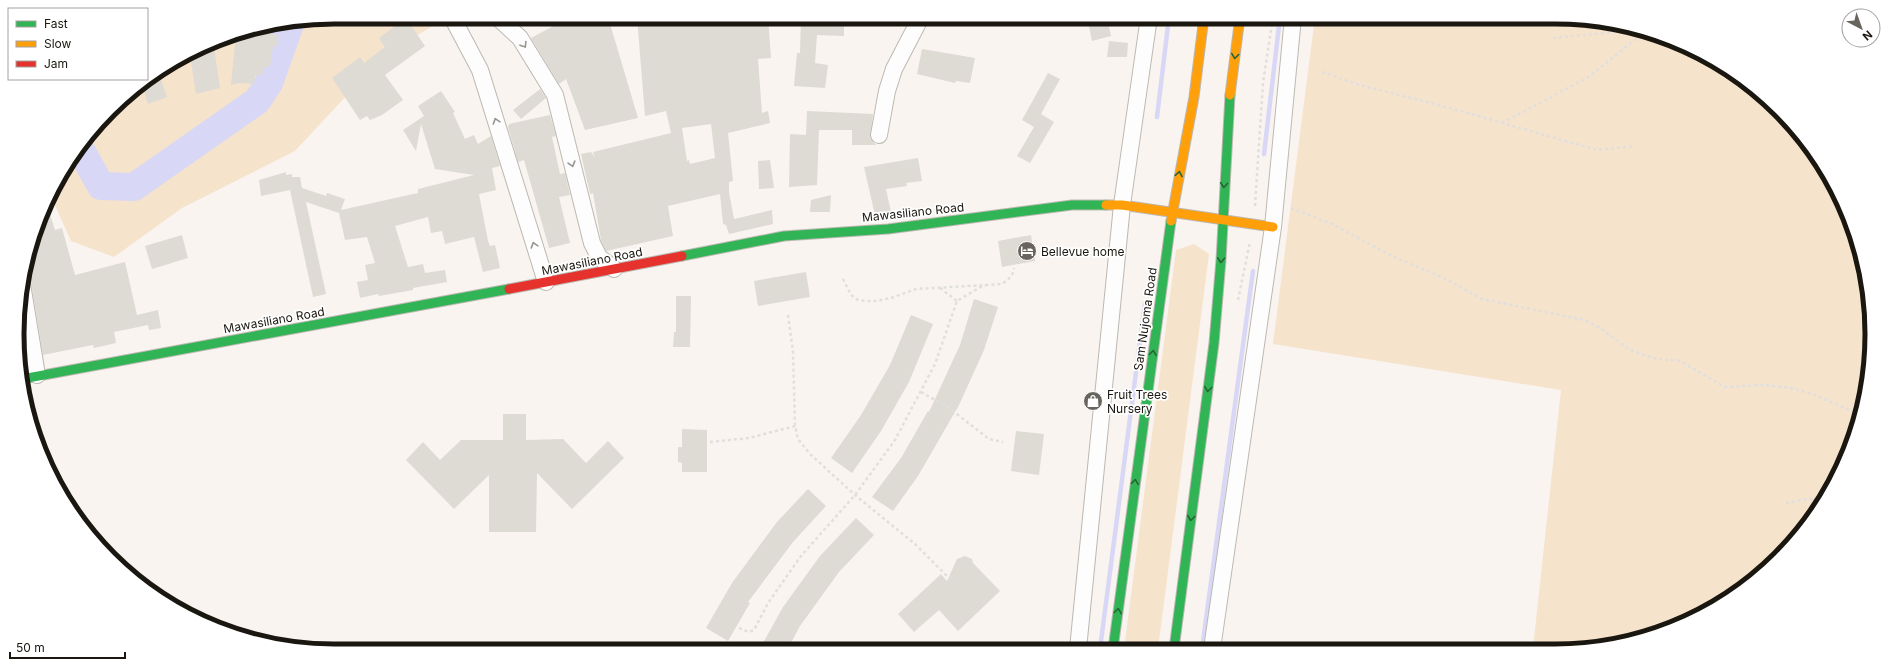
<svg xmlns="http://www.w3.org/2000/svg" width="1889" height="668" viewBox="0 0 1889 668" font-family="Inter,sans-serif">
  <rect width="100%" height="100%" fill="#f9f4ef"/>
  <path fill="#f6e3cc" d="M334,17H449L387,52L295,151L182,208L114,257L71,241L50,194L82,141L125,96L213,41L272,23Z
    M1315,17H1555L1637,28L1695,50L1748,82L1793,125L1829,175L1855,232L1869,292L1871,355L1861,416L1829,493L1764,572L1695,618L1597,648H1533L1561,390L1273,344Z
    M1194,244L1209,254L1158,649H1124L1176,250Z"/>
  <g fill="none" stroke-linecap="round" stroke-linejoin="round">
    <path stroke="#d8d7f6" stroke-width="4.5" d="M1157,117L1169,17
      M1264,154L1280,17
      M1100,649L1145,303
      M1202,649L1253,271"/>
    <path stroke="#d8d7f6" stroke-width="28" d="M79,147L101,186L134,187L257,101L269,83L291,21"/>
  </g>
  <path fill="#dedad4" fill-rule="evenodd" d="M570,17H608L638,118L585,130L566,79L559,84L531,38Z
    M637,17H701V20L768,17L771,58L758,59L762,113L768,111L770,123L728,133L733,181L729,182V192L734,219L772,210L773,224L729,234L726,225L723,224L720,194L668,206L673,236L606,251L601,240L593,193L590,194L581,154L591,152L595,157L593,152L671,133L666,111L645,116ZM711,124L715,158L690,164L689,160L687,161L682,128Z
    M801,17H844V36L817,35L815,63L828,65L825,88L794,86L797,53H800Z
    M1087,17H1107L1111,36L1092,41Z
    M406,18L425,46L385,75L403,100L382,115L370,120L367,116L360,120L332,78L360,57L364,63L385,47L379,38Z
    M240,33L278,34L277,46H273L270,67H264L263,74L255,76V81H253V84L239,83L231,85L236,34Z
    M213,41L220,88L196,94L190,55Z
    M1109,41L1128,43L1127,57H1107Z
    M922,49L975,58L970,83L956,81L955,83L917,74Z
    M1048,73L1060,79L1041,114L1054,122L1030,163L1017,156L1034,127L1022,120Z
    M159,74L167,97L148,104L142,85Z
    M540,89L546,98L521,119L513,110Z
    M441,91L455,112L453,113L465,139L474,135L478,144L491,136L500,166L492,168L496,190L479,194L488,241L490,246L495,245L500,268L483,272L474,237L445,244L442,231L431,233L428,217L395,226L408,267L423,264L425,273L445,270L447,282L413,288V290L379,296L378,294L360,298L357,282L368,280L365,265L375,263L367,237L345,240L339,213L306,202L326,294L313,297L290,190L261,196L259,180L286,172V175L292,174V177H300L302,188L326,196L327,193L345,199L341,210L418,193V189L474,175L435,169L421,124L416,151L403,130L424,116L418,106Z
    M807,111L873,114L870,138L876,145H852V130H819L817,185L789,187L790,134L806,135Z
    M550,115L556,136L552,137L560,174L565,173L570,195L559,197L570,243L549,248L524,160L518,162L508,127L509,124Z
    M918,158L922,181L906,183L907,186L886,189L891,212L875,215L864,167Z
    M770,160L774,188L759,189L758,161Z
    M831,195L830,212H810L811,200Z
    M47,204L55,230L62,228L75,275L125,262L137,315L158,310L161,328L149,330L148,325L114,332L116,343L94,348L93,345L43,355L31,282L25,275Z
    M182,235L188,258L152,269L145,246Z
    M1031,235L1035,261L1002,267L998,241Z
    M806,272L810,297L758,306L754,281Z
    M676,296H691L690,347H673L674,332H676Z
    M974,299L998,307L984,350L959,405L918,476L893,511L872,497L901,458L928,411L929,412L960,345Z
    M911,315L933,324L909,382L881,431L852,473L831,458L861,415L890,365Z
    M19,323L24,354L18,355Z
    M503,414H526V440L563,439L586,463L608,441L624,458L572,509L537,473L536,532H489V475L454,509L406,460L423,442L440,460L461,440H503Z
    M682,429L707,430V472H682V463L678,462V447H682Z
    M1016,431L1044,434L1039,475L1011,471Z
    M808,489L826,506L793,542L748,602L750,603L728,641L706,628L732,583L777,522Z
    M856,518L874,535L839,572L800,626L787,650H759L783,607L820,556Z
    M965,556L972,559L973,563L1000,591L958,631L939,610L914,632L898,614L941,574L947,581L957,559Z"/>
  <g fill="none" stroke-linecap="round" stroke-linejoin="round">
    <g stroke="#bcb8b2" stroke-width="18">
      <path id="street" d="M452,17L480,70L546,282
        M497,17L520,38L555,95L592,243L599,257L614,269
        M879,135L887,91L894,69L921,17
        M22,284L37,375
        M1078,649L1122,205L1149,17
        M1212,649L1273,227L1293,17"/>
    </g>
    <g stroke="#bcb8b2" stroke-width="11">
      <path id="fast" d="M682,256L784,236L888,229L1072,205H1106
        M22,379L509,289
        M1113,649L1171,221
        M1174,649L1214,343L1221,260L1230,95"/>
    </g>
    <g stroke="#bcb8b2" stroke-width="11">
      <path id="slow" d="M1230,95L1240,17
        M1106,205H1122L1273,227
        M1171,221L1194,97L1204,17"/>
    </g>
    <g stroke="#bcb8b2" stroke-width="11">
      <path id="jam" d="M509,289L682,256"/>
    </g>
    <path stroke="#e0dfdd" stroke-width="2.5" stroke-dasharray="3 3" stroke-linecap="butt" d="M248,30L268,31L281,26
      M1553,38L1616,32L1633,27
      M1322,72L1360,85L1450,108L1597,150L1634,146
      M1502,123L1587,78L1646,31
      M1255,206L1263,83L1273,17
      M1291,208L1330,223L1394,257L1442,277L1482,299L1584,320L1599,327L1630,350L1656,359L1680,361L1725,387L1764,385L1791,388L1812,394L1861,415
      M843,279L851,295L858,300L866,301H876L891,298L916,289L1002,284C1008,280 1013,276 1014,268
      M940,288L957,301
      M1238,300L1250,242
      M788,315L793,351L795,426L798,439L810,454L855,495L915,544L946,575L953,578
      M921,392L949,408L989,439L1003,442
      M710,442L749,438L795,426
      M1786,503L1807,499H1825
      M739,628L749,632L754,630L768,603L801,556L855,495L895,440L935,364L957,301L982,286L987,285"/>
    <use href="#street" stroke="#fefdfd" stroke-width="16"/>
    <use href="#fast" stroke="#30b455" stroke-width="9"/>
    <use href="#slow" stroke="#ff9f0a" stroke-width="9"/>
    <use href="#jam" stroke="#e5322d" stroke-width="9"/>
  </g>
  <defs><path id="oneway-chevron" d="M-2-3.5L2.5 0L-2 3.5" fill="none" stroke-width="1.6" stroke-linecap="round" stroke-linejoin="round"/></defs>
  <g stroke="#979592">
    <use href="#oneway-chevron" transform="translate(524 45) rotate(58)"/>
    <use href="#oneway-chevron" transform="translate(496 121) rotate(-108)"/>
    <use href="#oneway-chevron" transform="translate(572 164) rotate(74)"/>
    <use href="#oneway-chevron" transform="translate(534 245) rotate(-107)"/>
  </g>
  <g stroke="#256532">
    <use href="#oneway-chevron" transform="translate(1235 56) rotate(98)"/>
    <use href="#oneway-chevron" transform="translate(1179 174) rotate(-79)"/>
    <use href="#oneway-chevron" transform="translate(1224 185) rotate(94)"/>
    <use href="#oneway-chevron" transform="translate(1221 260) rotate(93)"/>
    <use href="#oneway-chevron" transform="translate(1153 353) rotate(-82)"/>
    <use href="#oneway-chevron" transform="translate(1208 389) rotate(97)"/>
    <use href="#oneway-chevron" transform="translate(1135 482) rotate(-82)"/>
    <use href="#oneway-chevron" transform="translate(1191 518) rotate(97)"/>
    <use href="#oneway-chevron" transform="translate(1118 611) rotate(-82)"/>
  </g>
  <defs>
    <g id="hotel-disc" transform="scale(1)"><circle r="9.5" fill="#68645e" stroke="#fff"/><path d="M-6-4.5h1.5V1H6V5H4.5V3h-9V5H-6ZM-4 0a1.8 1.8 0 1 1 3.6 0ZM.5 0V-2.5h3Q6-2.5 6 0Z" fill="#fff"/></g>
    <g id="shop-disc" transform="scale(1)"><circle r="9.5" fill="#68645e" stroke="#fff"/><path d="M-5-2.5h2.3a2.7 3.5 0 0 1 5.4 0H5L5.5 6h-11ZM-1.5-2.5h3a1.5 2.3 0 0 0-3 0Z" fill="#fff"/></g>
  </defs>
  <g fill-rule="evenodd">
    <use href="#hotel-disc" x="1027" y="251"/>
    <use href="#shop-disc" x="1093" y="401"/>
  </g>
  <g text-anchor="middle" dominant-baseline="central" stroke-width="3.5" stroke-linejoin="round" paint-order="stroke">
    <g font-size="12" fill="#1a1610" stroke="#fff">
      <text transform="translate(913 212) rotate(-6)">Mawasiliano Road</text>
      <text transform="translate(592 261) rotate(-11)">Mawasiliano Road</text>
      <text transform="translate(1145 319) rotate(-82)">Sam Nujoma Road</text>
      <text transform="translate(274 320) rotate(-10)">Mawasiliano Road</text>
    </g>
    <g font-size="12" fill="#1a1610" stroke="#fff" text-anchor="start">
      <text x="1041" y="251">Bellevue home</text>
      <text x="1107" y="394">Fruit Trees<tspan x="1107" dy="14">Nursery</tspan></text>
    </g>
  </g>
  <path d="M0 0H1889V668H0ZM334 24H1555A310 310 0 0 1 1865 334V334A310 310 0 0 1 1555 644H334A310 310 0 0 1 24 334V334A310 310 0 0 1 334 24Z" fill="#fff" fill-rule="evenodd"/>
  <path fill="none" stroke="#1a1610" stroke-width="5" d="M334 24H1555A310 310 0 0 1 1865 334V334A310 310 0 0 1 1555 644H334A310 310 0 0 1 24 334V334A310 310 0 0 1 334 24Z"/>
  <rect x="8" y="8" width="140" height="72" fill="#ffffff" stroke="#a3a29f"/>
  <rect x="16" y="21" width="20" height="6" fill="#30b455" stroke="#a3a29f"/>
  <text x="44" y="28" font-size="12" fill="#1a1610">Fast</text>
  <rect x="16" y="41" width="20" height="6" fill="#ff9f0a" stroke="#a3a29f"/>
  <text x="44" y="48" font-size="12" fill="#1a1610">Slow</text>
  <rect x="16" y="61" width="20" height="6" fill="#e5322d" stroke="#a3a29f"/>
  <text x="44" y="68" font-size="12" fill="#1a1610">Jam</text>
  <g transform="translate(1861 28) rotate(139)"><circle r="19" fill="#ffffff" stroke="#a3a29f"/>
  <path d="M0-3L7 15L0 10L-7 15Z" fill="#68645e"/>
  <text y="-6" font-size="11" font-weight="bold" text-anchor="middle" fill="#1a1610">N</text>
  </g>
  <path d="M10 652v6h115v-6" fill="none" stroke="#1a1610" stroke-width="2"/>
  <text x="16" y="652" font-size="12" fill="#1a1610" stroke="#ffffff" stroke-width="3" paint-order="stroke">50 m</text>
</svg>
